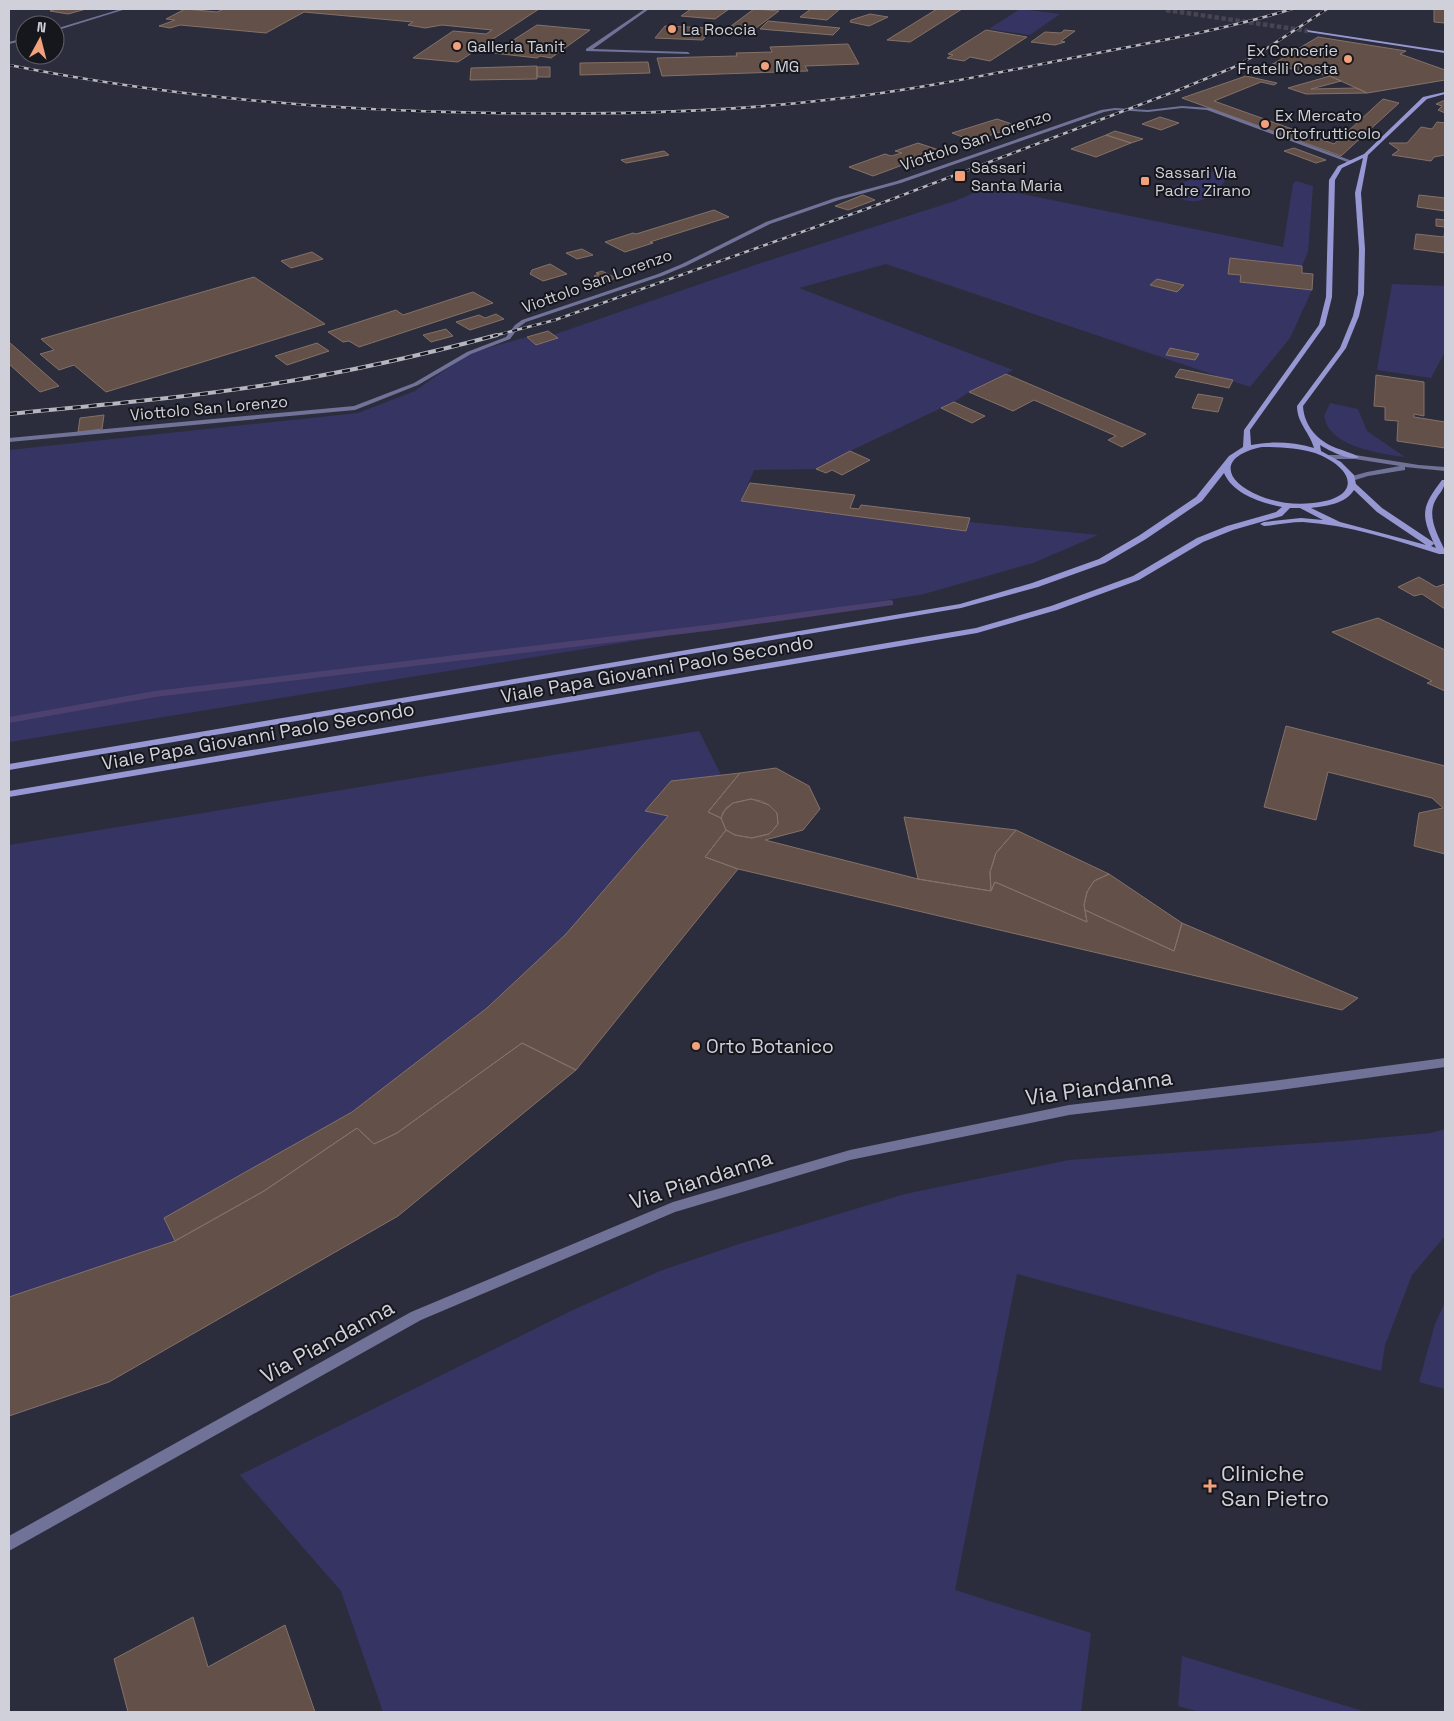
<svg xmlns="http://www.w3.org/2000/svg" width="1454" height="1721" viewBox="0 0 1454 1721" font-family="'Space Grotesk',sans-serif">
  <rect width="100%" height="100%" fill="#2c2d3c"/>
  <path fill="#363463" d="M1020,9L1060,14L1030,35L989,29Z
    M1224,167L1230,168C1227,184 1209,203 1191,201C1182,201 1173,194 1166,189Z
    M1296,181L1313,186L1308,252L1302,266L1230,258L1228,274L1241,275L1240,281L1312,290L1290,338L1250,387L886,264L799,288L1013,370L969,392L954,402L850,451L816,469L754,470L741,501L966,531L969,522L1098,535L1033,563L924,594L9,742V450L358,413L415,391L469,353L527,337L537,345L557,339L553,335L761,263L955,201L988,187L1283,247L1293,184Z
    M1392,284L1445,286V352L1431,378L1377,370Z
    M1330,403L1358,409L1367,431L1405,457C1382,454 1341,448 1328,427C1326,424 1325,419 1324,416Z
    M699,731L721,775L671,781L646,810L668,816L566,934L487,1008L352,1112L164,1218L175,1241L9,1297V845Z
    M1445,1129V1236L1412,1275L1385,1345L1381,1371L1017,1274L955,1590L1091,1633L1081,1712H383L341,1591L240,1475L573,1310L660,1271L739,1244L905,1194L1069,1160L1344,1141L1431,1133Z
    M1445,1302V1389L1419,1382L1435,1324Z
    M1182,1656L1366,1712H1200L1178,1706Z"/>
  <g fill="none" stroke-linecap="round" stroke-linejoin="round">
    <path fill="#4c416e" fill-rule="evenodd" d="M890,600L893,601V605L715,630L155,697L9,723V717L155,691L715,624Z"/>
  </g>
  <path fill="#635149" stroke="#847168" d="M56,9H86L68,14L50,11Z
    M185,9L217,12L224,9H539L458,62L413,58L453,31L486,34L492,30L442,25L425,28L408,25L413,22L304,12L266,33L180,25L170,28L159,26L175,20L166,19Z
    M691,9H729L715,19L681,16Z
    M754,9L779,11L756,28L731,26Z
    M811,9H840L827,20L800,17Z
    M937,9H962L910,42L887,40Z
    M1434,9H1445V23L1434,22Z
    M870,14L888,17L869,26L850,22L851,20Z
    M768,21L840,28L833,35L760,29Z
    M537,25L590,30L551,58L540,56L537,58L493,53Z
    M665,26L711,28L703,40L655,38Z
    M986,30L1027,37L990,61L970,57L964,61L947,58L953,55L948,54Z
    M1064,30L1075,31L1061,41L1065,42L1055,45L1031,42L1045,32L1061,33Z
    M1318,37L1406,51L1400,54L1445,70V80L1367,93L1330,76L1271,65Z
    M848,44L859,64L805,66L808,71L662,76L657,58L737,56L736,53L772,52L770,47Z
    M648,62L650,73L580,75V63Z
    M537,66V79L470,80L471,68Z
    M537,67H550V77H537Z
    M1246,76L1277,83L1274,85L1261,82L1214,101L1334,144L1383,99L1399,103L1341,156L1182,98Z
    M1330,76L1341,81L1311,89L1357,88L1367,93L1306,94L1288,88Z
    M1445,100V113L1438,110L1442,106L1436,104Z
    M1160,117L1179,123L1161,130L1142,124Z
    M997,119L1018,126L973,141L952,133Z
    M1437,122L1445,123V155L1434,157L1431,161L1392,155L1399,150L1389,143H1407L1421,127L1432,129Z
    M1115,131L1143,139L1131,143L1106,135Z
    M1106,135L1131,143L1096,157L1071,149Z
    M918,143L942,151L911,164L908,163L873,176L849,167L885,154L891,156L902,153L895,151Z
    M1294,148L1326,160L1316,163L1284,151Z
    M664,151L669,155L626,163L621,160Z
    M863,195L875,200L848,210L835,206Z
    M1419,195L1445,198V211L1417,207Z
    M714,210L729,217L650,242L653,243L625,252L605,242L633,233L636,234Z
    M1436,219L1445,220V253L1414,249L1416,234L1444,237L1445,227L1436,226Z
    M582,249L593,255L577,259L566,253Z
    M312,252L323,259L291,268L281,261Z
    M1230,258L1302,266V273L1313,274L1312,290L1240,282L1241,275L1228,274Z
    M550,264L567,274L543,281L530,274L532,270Z
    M602,271L616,278L605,282L594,276L599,274L596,273Z
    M254,277L325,324L106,392L74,365L59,370L40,354L54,350L41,339Z
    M1157,279L1184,285L1177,292L1150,285Z
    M473,292L493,303L359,347L349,341L343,342L328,332L396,310L403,315Z
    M496,314L504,319L470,330L456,322L479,315L485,318Z
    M446,329L453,336L431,342L423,335Z
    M548,331L558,338L536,345L527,337Z
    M9,342L59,386L40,392L9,364Z
    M317,343L329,351L287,365L275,356Z
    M1170,348L1199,354L1195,360L1166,355Z
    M1180,369L1233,380L1229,388L1175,377Z
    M1006,374L1146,434L1122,447L1108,440L1116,436L1034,400L1013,411L969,392Z
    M1376,375L1424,382V416L1414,414V417L1445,422V448L1397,441L1398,421L1385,420V407L1374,406Z
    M1198,394L1223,398L1218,412L1192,408Z
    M954,402L985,416L972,423L941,408Z
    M104,415L102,429L78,432L80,418Z
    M850,451L870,460L842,475L832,470L826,473L816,469Z
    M750,483L855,495L850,508L859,509L861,505L970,518L966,531L741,501Z
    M1419,577L1436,587L1445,584V609L1422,594L1414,596L1398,587Z
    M1378,618L1445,650V691L1427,683L1432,681L1332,632Z
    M1286,726L1445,766V854L1414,846L1419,813L1443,808L1432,798L1328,772L1316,820L1264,807Z
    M776,768L809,786L820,809L803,830L765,840L918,879L991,891L995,882L1087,922L1085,910L1174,951L1182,923L1358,998L1342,1010L738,869L705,857L726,830L735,835L752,838L769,834L773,830L778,824L777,813L769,805L761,801L751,799L733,803L723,812L721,818L708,812L740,773Z
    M740,773L708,812L721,818L726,830L705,857L738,869L576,1070L522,1043L397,1133L374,1144L357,1128L264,1191L175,1241L164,1218L352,1112L487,1008L566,934L668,816L645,811L671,781Z
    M751,799L769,805L777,813L778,824L773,830L769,834L752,838L735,835L726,830L721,818L726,808L733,803Z
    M904,817L1016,830L996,853L990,872L991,891L918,879Z
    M1016,830L1109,874L1094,881L1087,892L1084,905L1087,922L995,882L991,891L990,872L996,853Z
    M1109,874L1182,923L1174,951L1085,910L1084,905L1087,892L1094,881Z
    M522,1043L576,1070L398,1216L109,1382L9,1416V1297L175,1241L264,1191L357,1128L374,1144L397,1133Z
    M193,1617L208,1667L285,1625L315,1712H128L114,1659Z"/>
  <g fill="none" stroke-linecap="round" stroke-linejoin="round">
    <path stroke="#454554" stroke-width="4.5" stroke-dasharray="4.5 2.5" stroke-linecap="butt" d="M1166,10L1308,31"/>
    <path fill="#717297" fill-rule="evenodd" d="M645,9H649L593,49L688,52L690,54L586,51V49Z
      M1182,106L1210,108L1355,162L1350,163L1207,110L1182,108L1148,112L1115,110L1104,112L901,183L839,200L770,224L686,266L662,276L526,322L519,327L510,339L471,354L418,385L355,410L9,442V438L354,406L414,383L467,352L506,337L515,325L522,320L658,274L682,264L766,222L835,198L897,181L1101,110L1115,108L1148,110Z
      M1326,455H1355L1419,465L1445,467V471L1405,467V470L1368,476L1352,481H1349V477L1367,472L1400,466L1355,459H1329L1325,457Z
      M1445,1058V1067L1280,1090L1069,1115L850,1160L675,1212L421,1320L9,1551V1536L411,1312L673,1202L850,1150L1069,1105L1280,1080Z"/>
    <path fill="#717297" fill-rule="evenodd" d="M121,9H126L55,31V29Z
      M25,38V40L9,44V42Z"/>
    <path fill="#9797d3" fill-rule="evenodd" d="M1307,30L1445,51V53L1308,32Z
      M1445,92V94L1427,99L1368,155L1361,193L1365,249L1364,294L1359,316L1346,348L1303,406C1304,426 1318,441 1336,448C1344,451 1352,453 1359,457C1351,462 1328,450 1320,445L1321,451L1341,462L1354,475L1356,484L1382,508L1433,542L1434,544L1431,546L1436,548C1421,515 1420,509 1442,480H1445C1445,489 1439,493 1435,501C1427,518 1438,535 1445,551V554H1439C1395,540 1349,525 1303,522C1290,522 1277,525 1264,526L1260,524L1264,522L1301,518L1323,520L1300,508H1290L1282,516L1233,530L1203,542L1139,580L1057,610L977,633L9,797V791L976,628L1051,606L1133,576L1197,538L1227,526L1276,512L1282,507C1261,503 1233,494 1224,473L1202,501L1146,539L1105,563L1038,587L961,608L9,770V764L960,604L1032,583L1099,559L1140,535L1196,497L1229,456L1243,447L1244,430L1319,325L1326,297L1329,180L1338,166L1364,154L1423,97ZM1363,158L1355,193L1359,249L1358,294L1353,316L1340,348L1297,406C1297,423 1310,433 1314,448C1293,442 1271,441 1251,445L1250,430L1325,325L1332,297L1335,180L1342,168ZM1262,447C1280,447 1298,448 1315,453C1355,468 1363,498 1313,503C1295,505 1277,503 1260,496C1223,481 1218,456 1262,447ZM1354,490L1377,512L1426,545L1340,522L1311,508C1327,506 1345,504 1354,490Z"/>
    <g stroke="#b6b6c1" stroke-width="2.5">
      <path id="rail-far1" d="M9,65C169,97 331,111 494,113C605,115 716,113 826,100C912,91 997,73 1082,56C1153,42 1223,30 1292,9
        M493,336L555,320L866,209L1176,91L1232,68L1258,54L1327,9"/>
    </g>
    <g stroke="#b6b6c1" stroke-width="4">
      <path id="rail" d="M9,414C97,405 185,398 272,384C348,372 423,355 497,335"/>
    </g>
    <use href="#rail-far1" stroke="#16161d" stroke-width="2" stroke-dasharray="5" stroke-linecap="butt"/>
    <use href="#rail" stroke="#16161d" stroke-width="2.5" stroke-dasharray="8" stroke-linecap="butt"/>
  </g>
  <g fill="#f1a17b" stroke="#16161d" stroke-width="2">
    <circle cx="672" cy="29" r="5"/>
    <circle cx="457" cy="46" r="5"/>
    <circle cx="1348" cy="59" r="5"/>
    <circle cx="765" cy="66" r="5"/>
    <circle cx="1265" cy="124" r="5"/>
    <rect x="954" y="170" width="12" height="12" rx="2.5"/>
    <rect x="1140" y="176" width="10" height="10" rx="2.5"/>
    <circle cx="696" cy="1046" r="5"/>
    <path d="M1207.5 1478.5h5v5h5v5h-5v5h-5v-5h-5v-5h5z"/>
  </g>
  <g text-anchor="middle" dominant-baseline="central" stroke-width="4" stroke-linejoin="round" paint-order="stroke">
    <g font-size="16" fill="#d0d0da" stroke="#16161d" text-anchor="start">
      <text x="682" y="29">La Roccia</text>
      <text x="467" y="46">Galleria Tanit</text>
      <text x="1338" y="50" text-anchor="end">Ex Concerie<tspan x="1338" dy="18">Fratelli Costa</tspan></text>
      <text x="775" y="66">MG</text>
      <text x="1275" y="115">Ex Mercato<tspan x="1275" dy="18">Ortofrutticolo</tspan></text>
      <text x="971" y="167">Sassari<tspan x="971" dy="18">Santa Maria</tspan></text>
      <text x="1155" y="172">Sassari Via<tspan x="1155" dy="18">Padre Zirano</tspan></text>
    </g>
    <g font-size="16" fill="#d0d0da" stroke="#16161d">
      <text transform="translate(976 140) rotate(-19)">Viottolo San Lorenzo</text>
      <text transform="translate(597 281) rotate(-20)">Viottolo San Lorenzo</text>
      <text transform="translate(209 408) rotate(-5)">Viottolo San Lorenzo</text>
    </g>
    <g font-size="19" fill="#d0d0da" stroke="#16161d">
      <text transform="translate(657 669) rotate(-10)">Viale Papa Giovanni Paolo Secondo</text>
      <text transform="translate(258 736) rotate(-10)">Viale Papa Giovanni Paolo Secondo</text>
    </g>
    <g font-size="19" fill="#d0d0da" stroke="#16161d" text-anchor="start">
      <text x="706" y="1046">Orto Botanico</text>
    </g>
    <g font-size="22" fill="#d0d0da" stroke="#16161d">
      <text transform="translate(1099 1087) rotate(-8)">Via Piandanna</text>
      <text transform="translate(701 1179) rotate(-18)">Via Piandanna</text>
      <text transform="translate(327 1341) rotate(-29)">Via Piandanna</text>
    </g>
    <g font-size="22" fill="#d0d0da" stroke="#16161d" text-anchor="start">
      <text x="1221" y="1473">Cliniche<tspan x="1221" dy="25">San Pietro</tspan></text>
    </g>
  </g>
  <rect width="1454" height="1721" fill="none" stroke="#d0d0da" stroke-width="20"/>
  <g transform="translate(40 40) rotate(7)"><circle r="24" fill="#16161d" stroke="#606069"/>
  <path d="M0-4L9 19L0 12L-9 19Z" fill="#f1a17b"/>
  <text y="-8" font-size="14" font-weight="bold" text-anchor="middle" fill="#d0d0da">N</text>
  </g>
</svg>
